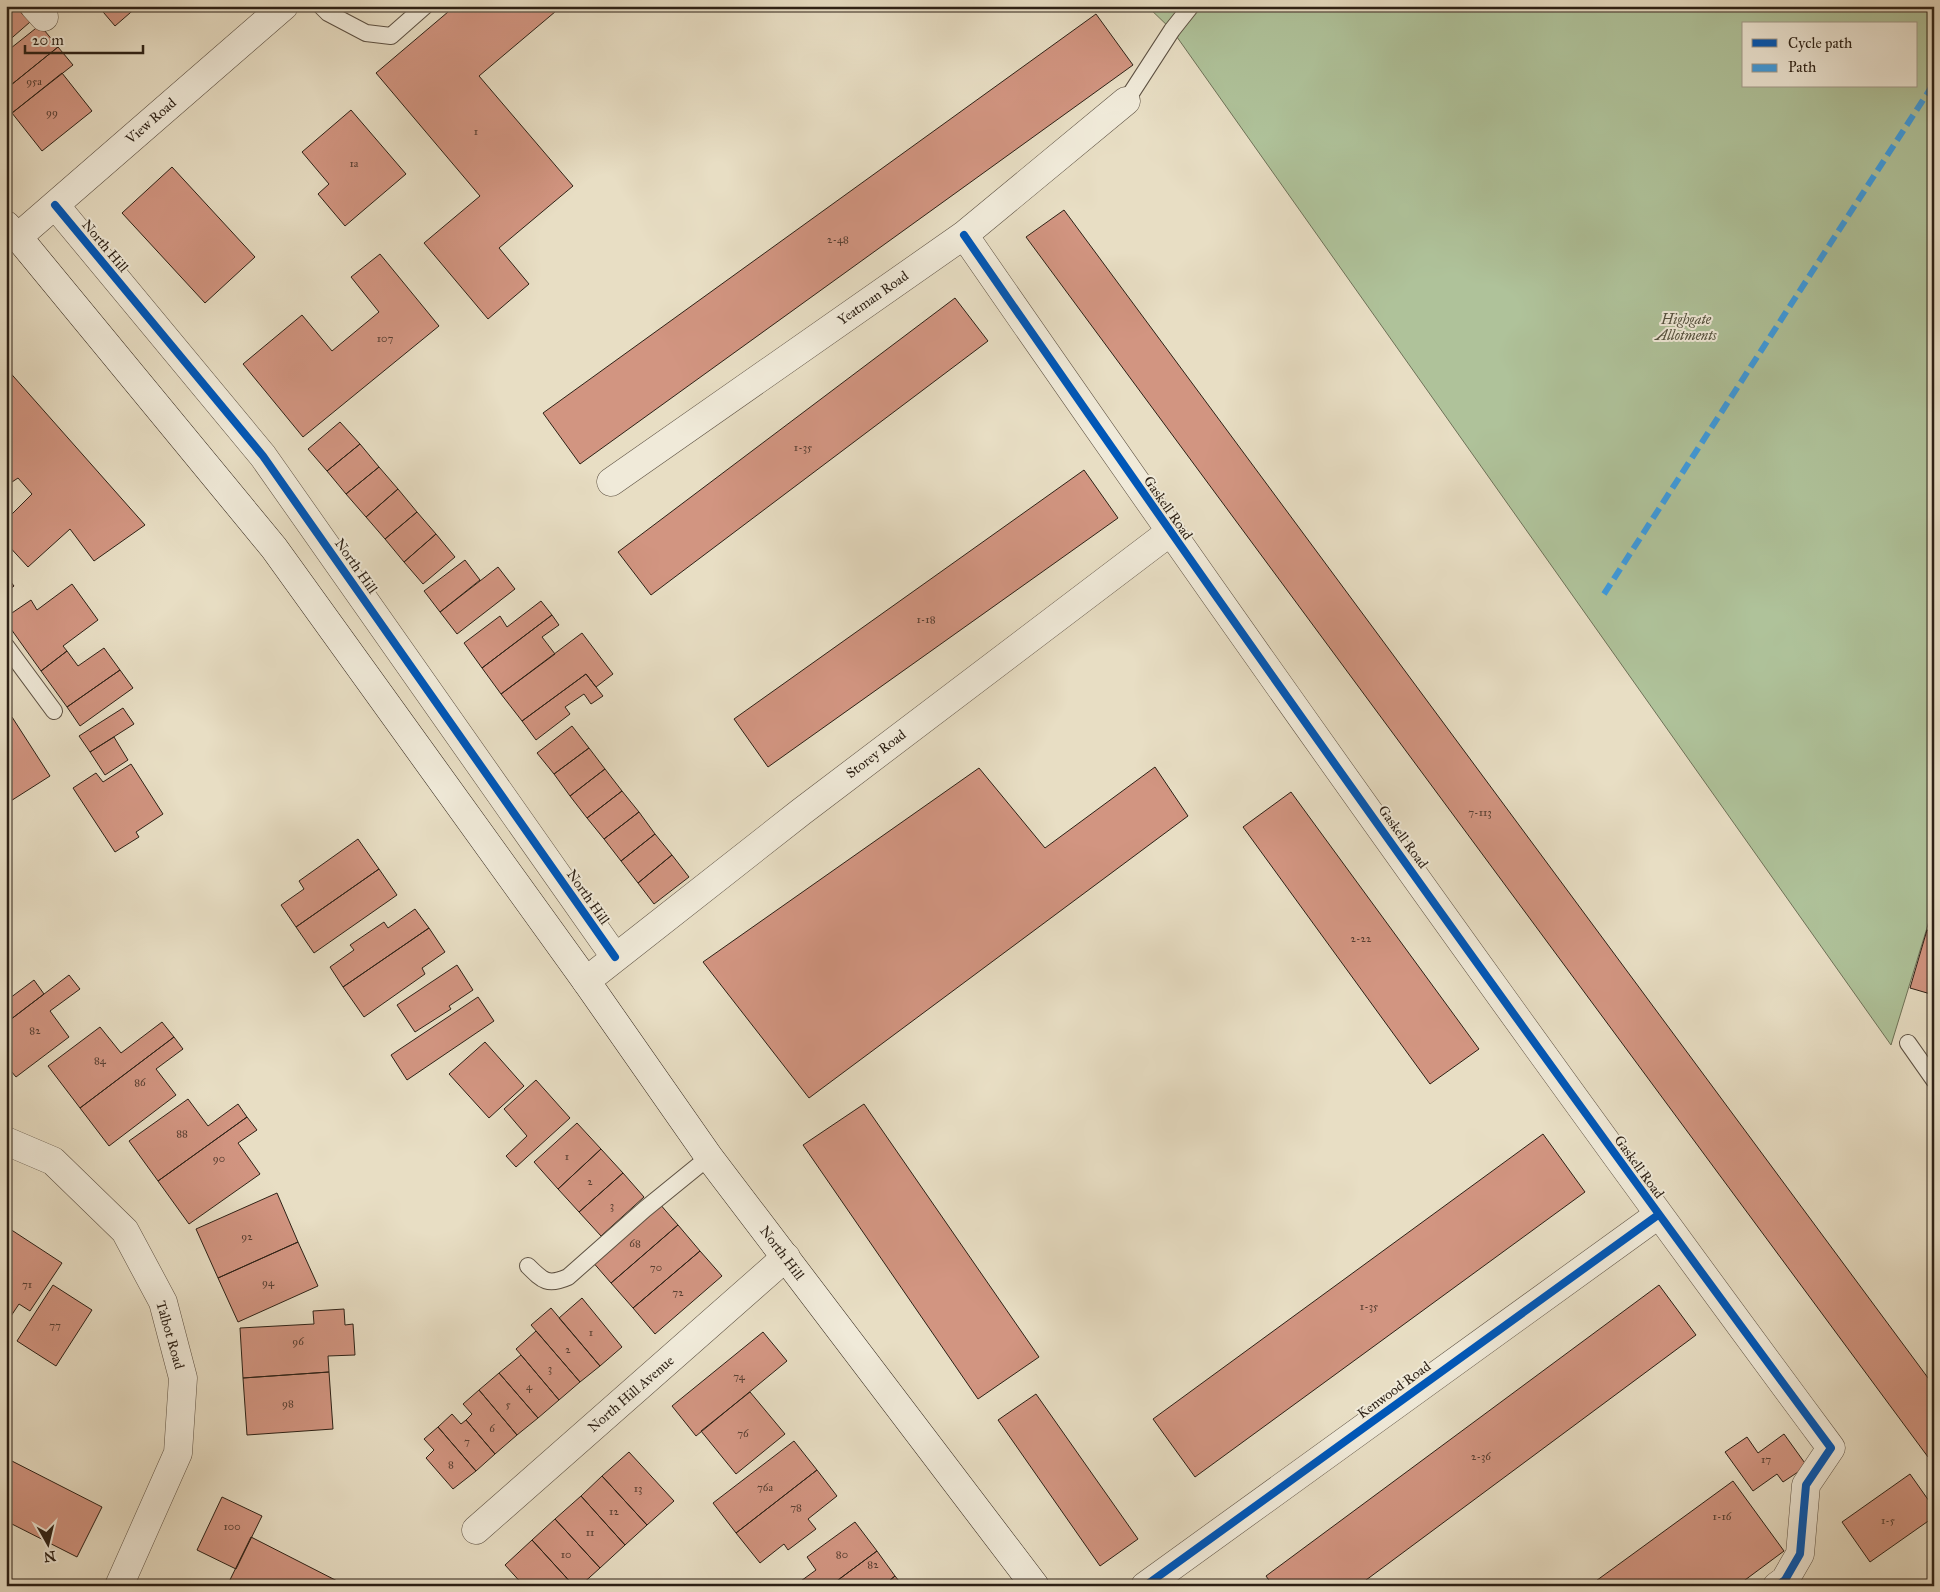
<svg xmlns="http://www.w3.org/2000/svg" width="1940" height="1592" viewBox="0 0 1940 1592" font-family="'IM FELL Great Primer',serif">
  <rect width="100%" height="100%" fill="#e8dec4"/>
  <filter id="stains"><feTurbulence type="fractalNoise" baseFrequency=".004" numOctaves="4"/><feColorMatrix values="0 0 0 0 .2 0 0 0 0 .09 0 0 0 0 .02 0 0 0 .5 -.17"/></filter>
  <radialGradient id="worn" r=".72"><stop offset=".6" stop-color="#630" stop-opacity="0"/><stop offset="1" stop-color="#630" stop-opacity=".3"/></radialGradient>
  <path fill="#afc29a" stroke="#6e7258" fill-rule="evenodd" d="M1147,6H1934V905L1891,1045L1172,30ZM1744,24H1916V86H1744Z"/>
  <path fill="#d29581" stroke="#2d2116" d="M6,6H15L30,22L6,43Z
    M98,6H138L115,26Z
    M455,6H562L479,76L573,186L499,248L529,284L488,319L424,243L480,196L376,73Z
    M1096,14L1133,65L580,464L543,413Z
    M40,25L58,47L6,89V52Z
    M58,47L73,65L12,113L6,106V89Z
    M62,73L92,111L42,151L12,113Z
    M351,110L406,174L345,226L318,194L329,184L302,152Z
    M172,167L255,257L205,303L122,213Z
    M1064,210L1934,1386V1455L1928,1457L1026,237Z
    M380,254L439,326L303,437L243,364L302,315L332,351L379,312L351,277Z
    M955,298L988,341L651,595L618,552Z
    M6,368L145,525L94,561L70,529L28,567L6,543V510L12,514L32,494L18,478L12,482L6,476Z
    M340,422L360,444L327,471L308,449Z
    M360,444L379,467L346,494L327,471Z
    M379,467L398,489L366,517L346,494Z
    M1084,470L1118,518L768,767L734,719Z
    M398,489L417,512L385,539L366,517Z
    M417,512L436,534L404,562L385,539Z
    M436,534L455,557L423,584L404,562Z
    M465,560L480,580L440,612L424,591Z
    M498,567L515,589L457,634L440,612Z
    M6,576L14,586L6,592Z
    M72,584L98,620L63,646L67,651L41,671L6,622V617L31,600L37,610Z
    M541,601L552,615L482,668L464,643L500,616L507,627Z
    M552,615L559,625L542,637L555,654L501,694L482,668Z
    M582,633L613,674L596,687L586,674L522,721L501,694Z
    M104,648L120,670L67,707L41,671L67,651L78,666Z
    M120,670L133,688L80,726L67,707Z
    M586,674L603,696L591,704L584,694L565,707L570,714L536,740L522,721Z
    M123,708L134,724L90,752L79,736Z
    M12,717L50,776L6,804V720Z
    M572,726L589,748L554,774L537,753Z
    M114,737L128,760L105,775L90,752Z
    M589,748L605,769L570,796L554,774Z
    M131,764L163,814L136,832L139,837L115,852L73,788L96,773L103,782Z
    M1155,767L1188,816L809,1098L703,962L979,768L1045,848Z
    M605,769L622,791L587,818L570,796Z
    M622,791L639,812L604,839L587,818Z
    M1291,792L1479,1049L1430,1084L1243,827Z
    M639,812L655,834L621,861L604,839Z
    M655,834L672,855L638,883L621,861Z
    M358,839L379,869L296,927L281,905L304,889L299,881Z
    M672,855L689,877L654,904L638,883Z
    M379,869L397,895L314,953L296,927Z
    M415,909L429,928L343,987L330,967L354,950L350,945L384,922L388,928Z
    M429,928L445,952L422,968L425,974L364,1017L343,987Z
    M1927,930L1934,932V995L1910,988Z
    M457,965L473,990L449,1006L451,1009L415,1032L397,1005Z
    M69,975L80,989L50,1011L69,1037L16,1077L6,1065V1023Z
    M34,980L44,994L6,1023V1001Z
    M478,997L494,1021L407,1080L391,1055Z
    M162,1022L174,1037L80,1108L48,1066L100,1027L121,1053Z
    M174,1037L183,1049L156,1069L176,1095L109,1146L80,1108Z
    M485,1042L524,1086L489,1118L449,1074Z
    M536,1080L570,1118L516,1167L506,1156L527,1136L504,1109Z
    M188,1099L208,1126L238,1104L247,1117L158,1181L129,1141Z
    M864,1104L1039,1357L978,1399L803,1145Z
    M247,1117L257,1130L238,1143L260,1174L189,1224L158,1181Z
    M577,1123L601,1149L558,1189L534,1162Z
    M1543,1134L1585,1192L1195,1477L1153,1419Z
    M601,1149L623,1173L579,1212L558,1189Z
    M623,1173L644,1197L601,1236L579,1212Z
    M277,1193L298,1242L218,1278L196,1229Z
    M659,1203L678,1225L611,1283L591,1260Z
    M678,1225L700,1251L633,1308L611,1283Z
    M10,1229L62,1263L30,1311L19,1304L9,1319L6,1317V1234Z
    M298,1242L318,1286L238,1322L218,1278Z
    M700,1251L722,1276L655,1334L633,1308Z
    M53,1285L92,1310L56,1366L17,1341Z
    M1659,1285L1696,1335L1358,1586H1273L1266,1576Z
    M582,1298L622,1347L600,1366L559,1318Z
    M551,1308L600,1366L580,1382L531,1325Z
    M344,1309L345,1325L353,1324L355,1355L328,1356L329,1372L243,1378L240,1328L314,1324L313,1311Z
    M536,1331L580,1382L559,1400L516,1349Z
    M763,1332L787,1361L696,1436L672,1406Z
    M521,1355L559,1400L538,1418L499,1373Z
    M329,1372L333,1429L247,1435L243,1378Z
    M499,1373L538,1418L517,1435L479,1390Z
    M479,1390L517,1435L495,1454L466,1420L472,1414L463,1404Z
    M750,1392L785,1434L736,1474L701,1431Z
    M1036,1394L1138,1539L1100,1566L998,1420Z
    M452,1414L461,1424L466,1420L495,1454L476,1471L438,1427Z
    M438,1427L476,1471L453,1489L426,1458L434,1450L424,1439Z
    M1784,1434L1807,1466L1783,1482L1777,1474L1753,1491L1725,1452L1747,1437L1758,1453Z
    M794,1441L817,1470L736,1533L713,1503Z
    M629,1452L674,1501L647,1525L602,1476Z
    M6,1458L102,1507L77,1557L6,1521Z
    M817,1470L837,1496L808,1519L816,1529L788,1550L784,1544L760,1563L736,1533Z
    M1910,1474L1934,1508V1517L1870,1562L1842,1522Z
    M602,1476L647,1525L625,1545L581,1496Z
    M1733,1481L1784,1551L1737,1586H1589Z
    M581,1496L625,1545L600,1568L555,1519Z
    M222,1497L262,1516L236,1569L197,1550Z
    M555,1519L600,1568L580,1586H574L532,1540Z
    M855,1522L877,1551L830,1586H794L816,1570L807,1557Z
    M251,1537L347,1586H227Z
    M532,1540L574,1586H524L505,1565Z
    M877,1551L895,1576L883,1586H830Z
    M895,1576L903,1586H883Z"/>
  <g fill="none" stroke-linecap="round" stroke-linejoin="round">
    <g stroke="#5c5042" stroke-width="18">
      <path id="lane" d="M321,6L328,13L366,33L391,36L425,6
        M1126,101L1172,30L1191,6
        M6,646L54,711
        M1908,1043L1934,1080
        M528,1266C543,1281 548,1286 568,1277L645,1209L709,1157"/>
    </g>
    <g stroke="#5c5042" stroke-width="29">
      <path id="street" d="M34,6L44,17
        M55,205L263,456L615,957
        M964,235C1247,644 1535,1049 1831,1448L1806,1485L1800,1554L1785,1580L1777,1586
        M18,237L284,6
        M611,482L964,235L1126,101
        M586,981L801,812L1170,532
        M6,1141L53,1161L125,1231L163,1302L183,1378L178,1453L119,1586
        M476,1530L786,1257
        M1145,1586L1658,1215"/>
    </g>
    <g stroke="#2d2116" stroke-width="29">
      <path id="secondary" d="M6,225L18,237L274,548L586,981L709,1157L1035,1586"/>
    </g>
    <use href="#lane" stroke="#f0ead9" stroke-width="16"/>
    <use href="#street" stroke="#f0ead9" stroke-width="28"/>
    <use href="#secondary" stroke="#f0ead9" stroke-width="28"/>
    <path stroke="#3d9bdf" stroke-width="6" stroke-dasharray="12 6" stroke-linecap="butt" d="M1604,594L1934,83"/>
    <g stroke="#f0ead9" stroke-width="11">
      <path id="cycleway" d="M55,205L263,456L615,957
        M964,235C1247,644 1535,1049 1831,1448L1806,1485L1800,1554L1785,1580L1777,1586
        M1145,1586L1658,1215"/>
    </g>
    <use href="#cycleway" stroke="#0057b8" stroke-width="8"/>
  </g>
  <g text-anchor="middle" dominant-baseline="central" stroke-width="4" stroke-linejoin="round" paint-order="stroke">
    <g font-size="11" fill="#563e31">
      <text x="34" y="81">95a</text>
      <text x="52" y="112">99</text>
      <text x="476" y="131">1</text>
      <text x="354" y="163">1a</text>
      <text x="838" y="239">2-48</text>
      <text x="385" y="338">107</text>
      <text x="803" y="447">1-35</text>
      <text x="926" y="619">1-18</text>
      <text x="1480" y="812">7-113</text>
      <text x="1361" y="938">2-22</text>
      <text x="35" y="1030">82</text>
      <text x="100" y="1060">84</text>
      <text x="140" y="1082">86</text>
      <text x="182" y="1133">88</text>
      <text x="567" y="1156">1</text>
      <text x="219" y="1158">90</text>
      <text x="590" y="1181">2</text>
      <text x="612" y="1205">3</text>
      <text x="247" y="1236">92</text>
      <text x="635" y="1243">68</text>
      <text x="656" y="1267">70</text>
      <text x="268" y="1282">94</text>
      <text x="27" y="1284">71</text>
      <text x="678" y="1292">72</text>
      <text x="1369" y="1306">1-35</text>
      <text x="55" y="1325">77</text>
      <text x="591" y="1332">1</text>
      <text x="298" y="1341">96</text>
      <text x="568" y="1349">2</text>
      <text x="550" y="1368">3</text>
      <text x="739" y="1376">74</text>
      <text x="529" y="1386">4</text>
      <text x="288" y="1403">98</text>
      <text x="508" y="1404">5</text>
      <text x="492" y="1428">6</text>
      <text x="743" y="1433">76</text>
      <text x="467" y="1441">7</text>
      <text x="1481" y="1456">2-36</text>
      <text x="1766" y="1459">17</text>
      <text x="451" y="1464">8</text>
      <text x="765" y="1487">76a</text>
      <text x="638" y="1488">13</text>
      <text x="796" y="1507">78</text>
      <text x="614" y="1511">12</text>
      <text x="1722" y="1516">1-16</text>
      <text x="1888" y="1520">1-5</text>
      <text x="232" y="1526">100</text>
      <text x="590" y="1532">11</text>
      <text x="566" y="1554">10</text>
      <text x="842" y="1554">80</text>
      <text x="873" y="1564">82</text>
    </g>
    <g font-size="14" fill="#2d2116" stroke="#f0ead9">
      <text transform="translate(151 121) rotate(-41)">View Road</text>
      <text transform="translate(105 246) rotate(50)">North Hill</text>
      <text transform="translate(873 298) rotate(-35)">Yeatman Road</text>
      <text transform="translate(1168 508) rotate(55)">Gaskell Road</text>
      <text transform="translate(356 566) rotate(55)">North Hill</text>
      <text transform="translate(876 754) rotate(-37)">Storey Road</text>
      <text transform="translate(1403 837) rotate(54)">Gaskell Road</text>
      <text transform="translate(588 897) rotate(55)">North Hill</text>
      <text transform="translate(1639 1167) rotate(54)">Gaskell Road</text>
      <text transform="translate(782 1253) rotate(53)">North Hill</text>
      <text transform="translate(170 1335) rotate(74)">Talbot Road</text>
      <text transform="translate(1394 1390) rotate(-36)">Kenwood Road</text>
      <text transform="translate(631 1394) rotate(-41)">North Hill Avenue</text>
    </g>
    <g font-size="14" font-style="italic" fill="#54513e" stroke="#f0ead9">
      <text x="1686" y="319">Highgate<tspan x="1686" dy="16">Allotments</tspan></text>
    </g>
  </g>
  <rect width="1940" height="1592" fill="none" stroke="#e8dec4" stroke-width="25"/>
  <rect x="8" y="8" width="1925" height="1577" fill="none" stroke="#2d2116" stroke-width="2.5"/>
  <rect x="12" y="12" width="1915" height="1567" fill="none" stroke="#2d2116"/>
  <rect x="1742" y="22" width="175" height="65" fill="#f0ead9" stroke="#a29a8b"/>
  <rect x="1752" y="39" width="25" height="8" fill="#0057b8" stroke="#a29a8b"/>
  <text x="1788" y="48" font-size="15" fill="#2d2116">Cycle path</text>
  <rect x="1752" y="64" width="25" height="8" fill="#3d9bdf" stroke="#a29a8b"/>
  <text x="1788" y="72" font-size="15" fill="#2d2116">Path</text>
  <g transform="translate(48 1544) rotate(172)" stroke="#f0ead9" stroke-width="4" paint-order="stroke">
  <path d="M0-4L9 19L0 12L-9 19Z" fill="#2d2116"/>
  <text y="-8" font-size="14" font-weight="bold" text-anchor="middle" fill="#2d2116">N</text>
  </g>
  <path d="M25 45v8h118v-8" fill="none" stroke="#2d2116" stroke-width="2.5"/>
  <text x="32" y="45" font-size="15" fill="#2d2116" stroke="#f0ead9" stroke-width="4" paint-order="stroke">20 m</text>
  <rect width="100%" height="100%" filter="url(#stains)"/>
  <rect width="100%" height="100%" fill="url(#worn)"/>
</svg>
